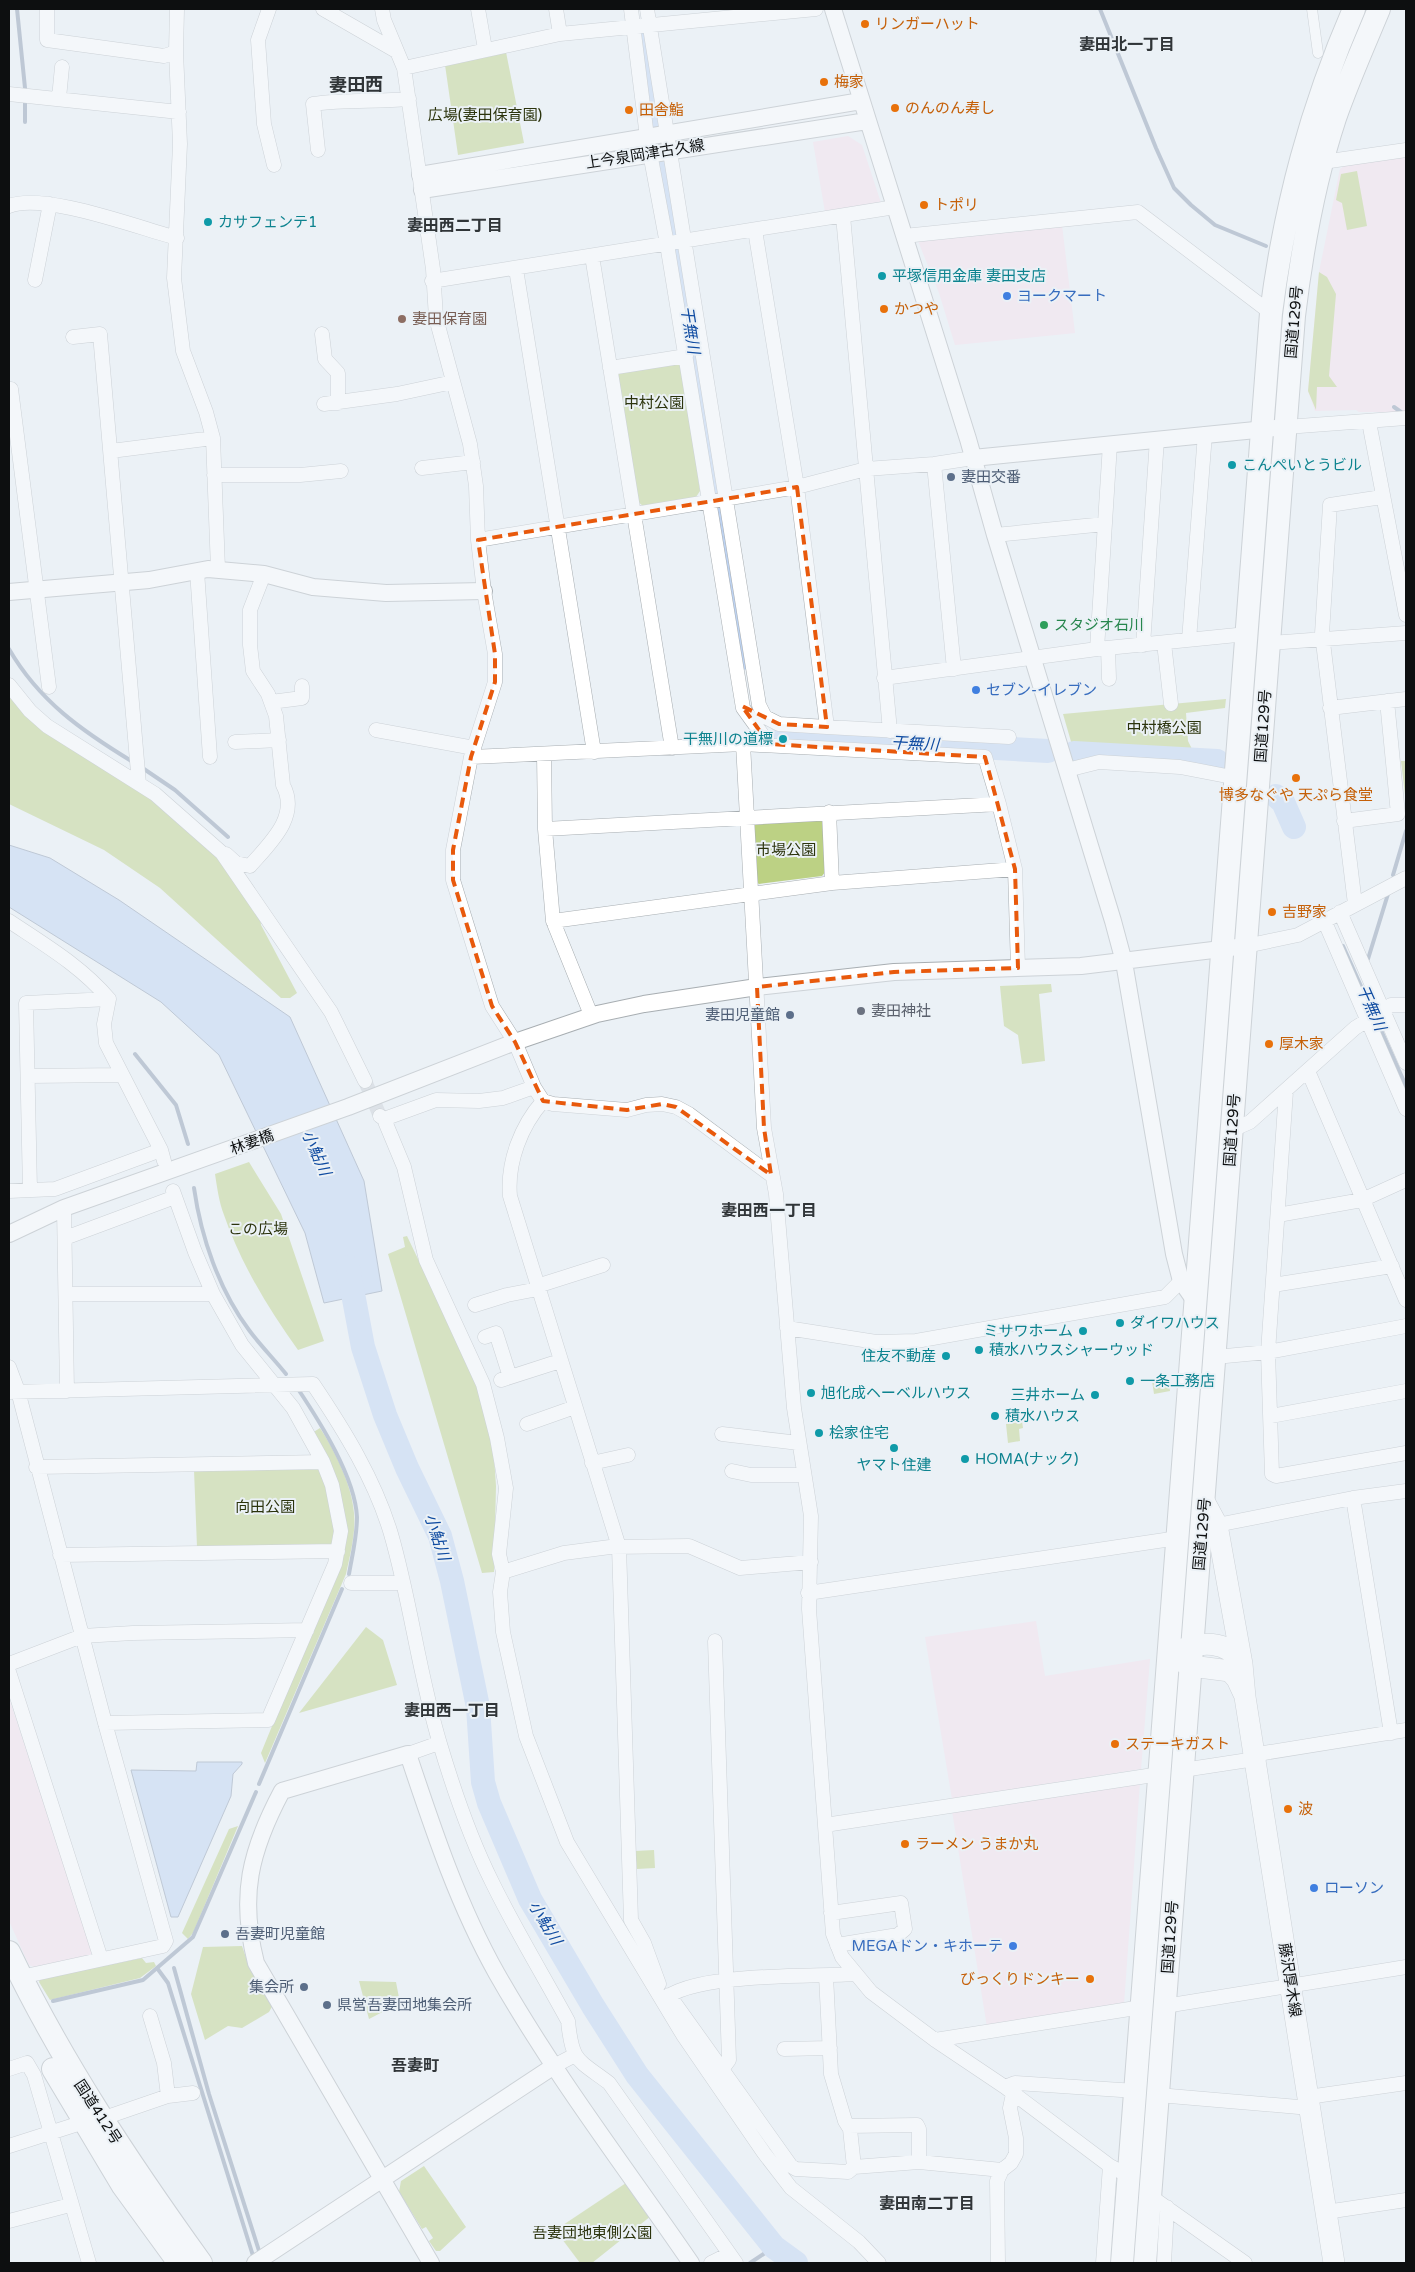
<svg xmlns="http://www.w3.org/2000/svg" width="1415" height="2272" viewBox="0 0 1415 2272" font-family="'Varela Round','Noto Sans JP',sans-serif">
  <rect width="100%" height="100%" fill="#ebf1f6"/>
  <path fill="#f6dfeb" d="M848,136L862,145L881,203L825,212L813,142Z
    M1406,156V412H1359L1356,410L1315,411L1308,391L1319,272L1340,169L1345,165Z
    M1062,225L1075,333L955,345L939,293L918,241Z
    M1036,1621L1045,1676L1150,1659L1141,1769L952,1799L925,1637Z
    M9,1698L93,1950L89,1957L36,1968L29,1965L9,1921Z
    M1140,1782L1124,2004L987,2027L952,1811Z"/>
  <path fill="#bcd184" d="M506,52L524,143L458,155L445,65Z
    M1357,171L1367,226L1347,230L1342,203L1336,200L1341,174Z
    M1319,272L1327,277L1336,294L1329,376L1337,387H1317L1316,410L1308,391Z
    M675,362L682,367L700,491L694,500L643,506L637,501L616,377L623,369Z
    M9,690L141,790L217,854L260,916L261,925L297,993L290,998H281L160,888L104,850L9,804Z
    M1226,699L1225,708L1186,713L1188,741L1194,753L1072,745L1063,714Z
    M1401,761H1406V803Z
    M819,819L824,823L826,871L822,876L759,884L755,881L753,826L756,822Z
    M1051,984L1052,992L1039,994L1045,1061L1022,1064L1018,1035L1004,1026L1000,986Z
    M249,1162L281,1214L324,1341L298,1350C268,1308 241,1264 224,1215C219,1202 217,1187 215,1174Z
    M407,1236L477,1382L493,1441L496,1486L494,1572L482,1573L388,1254L405,1247L403,1237Z
    M1168,1378L1170,1391L1154,1394L1152,1381Z
    M1022,1421L1023,1428L1019,1429L1020,1441L1008,1443L1006,1424Z
    M320,1428C335,1451 352,1485 354,1513C356,1533 350,1555 346,1574L265,1763L261,1753L331,1582L344,1534L312,1433Z
    M317,1468L322,1471L335,1532V1540L329,1546L197,1547L194,1470Z
    M366,1627L383,1640L397,1685L299,1713Z
    M238,1826L193,1933L188,1939L182,1933L229,1829Z
    M654,1850L655,1868L637,1869L635,1851Z
    M242,1946L249,1966L274,2003L269,2012L242,2028L228,2026L205,2040L191,1994L203,1947Z
    M142,1958L146,1963L154,1962L156,1966L140,1978L50,2000L39,1982L40,1979Z
    M359,1981L396,1982L400,2003L369,2019Z
    M424,2166L466,2227L440,2251H436L429,2241L433,2238L426,2227L422,2229L399,2192L401,2181Z
    M626,2183L651,2216L592,2263H580L556,2231L557,2229Z"/>
  <path fill="#bdd2f1" stroke="#8898ae" d="M9,845L50,858L119,900L290,1017L364,1181L382,1291L324,1303L305,1233L219,1055L161,1002L9,907Z
    M197,1762H242V1764L233,1774L231,1796L178,1917H171L131,1770L196,1771Z"/>
  <g fill="none" stroke-linecap="round" stroke-linejoin="round">
    <path stroke="#8898ae" stroke-width="4" d="M17,9L25,88V122
      M1100,9L1156,148L1174,188L1191,205L1215,225L1266,246
      M1394,407L1401,412
      M9,649C39,701 82,731 133,762
      M141,767L175,790L228,837
      M1393,875L1406,831
      M1343,946L1373,1013
      M1368,959L1388,894
      M1376,1019L1406,1086
      M135,1054L176,1105L188,1144
      M194,1188C201,1237 219,1290 249,1330C260,1345 274,1359 286,1374
      M298,1389C320,1422 355,1477 357,1517C357,1537 352,1556 349,1574
      M259,1784L342,1589
      M157,1968L168,1983L254,2259
      M174,1968L209,2094L260,2254
      M53,2001L143,1980L193,1937L256,1792
      M750,2263L774,2247"/>
    <path stroke="#bdd2f1" stroke-width="24" d="M641,39L654,117
      M664,173L716,486
      M720,514L741,658
      M782,736L1048,751
      M1074,753L1217,761
      M1276,796L1283,802L1294,827
      M348,1267L363,1347L385,1415L407,1468L440,1536L452,1581L478,1707L483,1782L489,1803L530,1899L593,2006L637,2075L774,2247L796,2263"/>
    <path stroke="#cacfd4" stroke-width="14" stroke-dasharray="14 7" stroke-linecap="butt" d="M365,1081L380,1116"/>
    <g stroke="#a8aeb2" stroke-width="11">
      <path id="pedestrian" d="M1312,9L1318,53"/>
    </g>
    <g stroke="#a8aeb2" stroke-width="15">
      <path id="minor" d="M47,9V40L164,56L176,52
        M177,9L176,52L180,144L174,278L183,351L206,412L213,438L218,569
        M269,9L258,40L264,124L274,165
        M323,9L396,51
        M382,9L384,20L404,68L433,269L436,318L470,444L476,486L478,540L484,591L495,654V682L471,757L453,850V880L492,1006L515,1042L534,1087L543,1101L553,1104L627,1110L646,1105L662,1104L676,1107L689,1114L771,1175
        M478,9L485,49
        M556,9L560,34
        M631,9L647,137L667,244L743,708L769,744
        M647,9L759,705L765,717L779,724L827,727
        M404,68L560,34L816,9
        M9,94L179,112
        M59,98L62,67
        M318,150L313,104C345,99 377,102 409,99
        M1323,162L1406,150
        M9,206C44,192 139,228 177,238
        M843,216L890,731
        M755,230L797,487L827,727L1009,737
        M904,236L1138,212L1271,313
        M592,256L672,748
        M516,269L594,752
        M35,280L50,204
        M432,281L895,207
        M322,334L325,359L338,373V403
        M73,337L100,334L139,784
        M610,368L686,356
        M11,389L49,687
        M324,404L397,394L453,382
        M1369,422L1406,615
        M1286,427L1406,418
        M111,451L213,438
        M934,464L954,669
        M422,468L473,462
        M214,475H300L341,471
        M995,535L1105,524
        M478,540L797,487L866,469L934,464L973,458
        M197,571L210,757
        M1189,640L1205,434
        M1164,643L1171,704
        M1269,643L1406,633
        M1143,645L1157,439
        M1108,648L1109,679
        M1097,649L1110,444
        M884,678L1097,649L1247,634
        M9,685L30,711L47,726L155,794L222,853L331,1012L365,1081
        M271,702L302,698V686
        M1330,708L1406,699
        M376,730L474,748
        M235,742L279,740
        M743,744L764,1128L776,1194L794,1408L811,1516L809,1609L833,1934L842,1957L871,1992L935,2040L1005,2087L1110,2166L1129,2176
        M544,754L545,829L553,921L591,1015
        M471,757L743,744L985,757L999,804L1015,869L1018,968
        M1067,770L1099,762L1180,767L1237,778
        M829,812L832,883
        M1344,821L1398,814L1387,701
        M545,829L999,804
        M226,854L236,863L250,866C269,844 300,817 283,785L276,716L268,694L253,671L250,645V610L264,574
        M1355,904L1322,634L1330,505L1382,497
        M1340,912L1406,1063
        M1324,920L1406,1109
        M9,921C45,945 81,966 109,999
        M553,921L832,883L1015,869
        M1246,946L1298,935L1406,878
        M109,999L104,1024L106,1043L161,1150L164,1161
        M1308,1071L1406,1300
        M28,1076L122,1075
        M1286,1091L1268,1352L1272,1474L1276,1476L1406,1453
        M543,1101C521,1126 507,1162 510,1196L619,1547L631,1920L644,1943L659,1984
        M380,1116L384,1119L404,1167L426,1260L483,1384L497,1438L506,1488L499,1554L503,1572L500,1592L503,1632L526,1736L567,1842L683,2035L764,2153L791,2188L859,2242L879,2263
        M384,1119L436,1100L479,1101L503,1098L534,1087
        M1232,1130L1250,1122L1355,1028L1391,1005H1406
        M30,1190L26,1003L109,999
        M9,1191L55,1189L161,1150
        M64,1208L67,1391
        M1278,1215L1362,1200L1406,1180
        M65,1238L175,1197
        M1273,1285L1392,1266
        M537,1286L603,1265
        M66,1294H213
        M475,1305L507,1295L538,1289
        M787,1328L876,1342L916,1341L1165,1297L1181,1281
        M485,1337L496,1333L510,1377
        M1215,1357L1268,1352L1406,1326
        M9,1367L18,1391L105,1723L166,1941L163,1946L21,1977
        M501,1380L560,1361
        M9,1392L313,1384C344,1430 375,1480 391,1534C411,1603 419,1675 440,1744C454,1791 470,1838 492,1882C515,1929 543,1975 568,2021C572,2062 577,2059 609,2083L736,2263
        M1271,1416L1406,1391
        M527,1424L575,1407
        M722,1434L799,1443
        M592,1463L628,1455
        M36,1467L323,1462
        M732,1471L751,1475H804
        M1353,1498L1391,1733
        M1217,1525L1353,1498L1406,1491
        M60,1555L338,1551
        M503,1572L564,1553L610,1547L689,1546L740,1568L811,1562
        M351,1583H403
        M808,1593L1178,1538
        M715,1641L729,2060L723,2068
        M9,1664L82,1636L133,1633L307,1630
        M9,1672L101,1959
        M105,1723L268,1720L335,1564L341,1531L332,1485L323,1462L293,1408L242,1345L213,1294L195,1252L173,1191
        M408,1754L439,1743
        M1183,1770L1255,1759L1264,1753L1406,1730
        M825,1825L1160,1774
        M831,1913L901,1903L905,1929L898,1935L837,1945
        M826,1976L831,2074L845,2121L850,2129L854,2167
        M669,1995L791,2166L796,2169L848,2172L854,2167L919,2162
        M663,2000C695,1972 810,1977 855,1974
        M1165,2006L1406,1967
        M150,2016L164,2063L168,2096
        M935,2040L1142,2007
        M784,2049L830,2048
        M554,2066L575,2055
        M9,2069L27,2063L34,2075L89,2263
        M1005,2087L1015,2083L1136,2091
        M1158,2095L1310,2108
        M1308,2097L1406,2083
        M101,2119L168,2096L193,2093
        M848,2126L917,2125L919,2129V2162L1002,2170
        M9,2146L84,2122
        M1150,2196L1245,2263
        M1326,2212L1406,2200
        M9,2221L70,2205
        M711,2263L729,2254
        M998,2263L997,2181L1002,2170L1011,2163L1016,2154V2138L1010,2108L1013,2094
        M1103,2263L1110,2166
        M1164,2263L1167,2207"/>
    </g>
    <g stroke="#a8aeb2" stroke-width="18">
      <path id="tertiary" d="M833,9L968,439L995,535L1113,921L1124,962L1174,1254L1181,1281L1197,1304
        M420,175L861,101
        M422,190L867,121
        M973,458L1286,427
        M9,592L149,580L208,569L264,574L313,587L386,593L484,591
        M9,1234L64,1208L348,1107L515,1042L597,1014L644,1004L757,987L894,972L1081,966L1246,946
        M255,2263L554,2066
        M431,2263L256,1963C239,1896 250,1851 282,1791L408,1754C433,1829 458,1905 497,1974C555,2076 626,2168 691,2263"/>
    </g>
    <g stroke="#a8aeb2" stroke-width="22">
      <path id="primary" d="M1204,1501L1217,1525L1242,1664L1245,1697L1334,2263
        M1176,1652C1199,1641 1228,1639 1242,1664
        M1169,1655L1191,1666L1230,1671L1237,1679L1244,1694"/>
    </g>
    <g stroke="#a8aeb2" stroke-width="24">
      <path id="trunk" d="M9,1952C62,2063 130,2164 201,2263
        M53,2069L123,2186L179,2263
        M1122,2263L1271,313C1285,205 1311,108 1354,9
        M1145,2263L1294,316C1302,249 1314,182 1335,118C1348,81 1364,45 1379,9"/>
    </g>
    <use href="#pedestrian" stroke="#fff" stroke-width="10"/>
    <use href="#minor" stroke="#fff" stroke-width="14"/>
    <use href="#tertiary" stroke="#fff" stroke-width="16"/>
    <use href="#primary" stroke="#fff" stroke-width="21"/>
    <use href="#trunk" stroke="#fff" stroke-width="22"/>
  </g>
  <path d="M0 0H1415V2272H0ZM797,487L827,727L779,724L742,706L769,744L985,757L1015,869L1018,968L894,972L757,987L764,1128L771,1175L676,1107L662,1104L627,1110L543,1101L515,1042L492,1006L453,880V850L471,757L495,682V654L478,540Z" fill="#ebf1f6" fill-opacity=".55" fill-rule="evenodd"/>
  <path fill="none" stroke="#e8590c" stroke-width="4" stroke-dasharray="10 6" stroke-linejoin="round" d="M797,487L827,727L779,724L742,706L769,744L985,757L1015,869L1018,968L894,972L757,987L764,1128L771,1175L676,1107L662,1104L627,1110L543,1101L515,1042L492,1006L453,880V850L471,757L495,682V654L478,540Z"/>
  <g fill="#e8710a" stroke="#ebf1f6" stroke-width="2">
    <circle cx="865" cy="24" r="5"/>
    <circle cx="824" cy="82" r="5"/>
    <circle cx="895" cy="108" r="5"/>
    <circle cx="629" cy="110" r="5"/>
    <circle cx="924" cy="205" r="5"/>
    <circle cx="884" cy="309" r="5"/>
    <circle cx="1296" cy="778" r="5"/>
    <circle cx="1272" cy="912" r="5"/>
    <circle cx="1269" cy="1044" r="5"/>
    <circle cx="1115" cy="1744" r="5"/>
    <circle cx="1288" cy="1809" r="5"/>
    <circle cx="905" cy="1844" r="5"/>
    <circle cx="1090" cy="1979" r="5"/>
  </g>
  <g fill="#0f9aa8" stroke="#ebf1f6" stroke-width="2">
    <circle cx="208" cy="222" r="5"/>
    <circle cx="882" cy="276" r="5"/>
    <circle cx="1232" cy="465" r="5"/>
    <circle cx="783" cy="739" r="5"/>
    <circle cx="1120" cy="1323" r="5"/>
    <circle cx="1083" cy="1331" r="5"/>
    <circle cx="979" cy="1350" r="5"/>
    <circle cx="946" cy="1356" r="5"/>
    <circle cx="1130" cy="1381" r="5"/>
    <circle cx="811" cy="1393" r="5"/>
    <circle cx="1095" cy="1395" r="5"/>
    <circle cx="995" cy="1416" r="5"/>
    <circle cx="819" cy="1433" r="5"/>
    <circle cx="894" cy="1448" r="5"/>
    <circle cx="965" cy="1459" r="5"/>
  </g>
  <g fill="#3f7fe0" stroke="#ebf1f6" stroke-width="2">
    <circle cx="1007" cy="296" r="5"/>
    <circle cx="976" cy="690" r="5"/>
    <circle cx="1314" cy="1888" r="5"/>
    <circle cx="1013" cy="1946" r="5"/>
  </g>
  <circle fill="#8d6e63" stroke="#ebf1f6" stroke-width="2" cx="402" cy="319" r="5"/>
  <g fill="#5c6f8a" stroke="#ebf1f6" stroke-width="2">
    <circle cx="951" cy="477" r="5"/>
    <circle cx="790" cy="1015" r="5"/>
    <circle cx="225" cy="1934" r="5"/>
    <circle cx="304" cy="1987" r="5"/>
    <circle cx="327" cy="2005" r="5"/>
  </g>
  <circle fill="#2e9e5b" stroke="#ebf1f6" stroke-width="2" cx="1044" cy="625" r="5"/>
  <circle fill="#6b7280" stroke="#ebf1f6" stroke-width="2" cx="861" cy="1011" r="5"/>
  <g text-anchor="middle" dominant-baseline="central" stroke-width="4" stroke-linejoin="round" paint-order="stroke">
    <g font-size="15" fill="#c56008" stroke="#ebf1f6" text-anchor="start">
      <text x="875" y="24">リンガーハット</text>
      <text x="834" y="82">梅家</text>
      <text x="905" y="108">のんのん寿し</text>
      <text x="639" y="110">田舎鮨</text>
      <text x="934" y="205">トポリ</text>
      <text x="894" y="309">かつや</text>
      <text x="1296" y="795" text-anchor="middle">博多なぐや 天ぷら食堂</text>
      <text x="1282" y="912">吉野家</text>
      <text x="1279" y="1044">厚木家</text>
      <text x="1125" y="1744">ステーキガスト</text>
      <text x="1298" y="1809">波</text>
      <text x="915" y="1844">ラーメン うまか丸</text>
      <text x="1080" y="1979" text-anchor="end">びっくりドンキー</text>
    </g>
    <g font-size="15" fill="#2c340d" stroke="#ebf1f6">
      <text x="485" y="115">広場(妻田保育園)</text>
      <text x="654" y="403">中村公園</text>
      <text x="1164" y="728">中村橋公園</text>
      <text x="786" y="850">市場公園</text>
      <text x="258" y="1229">この広場</text>
      <text x="265" y="1507">向田公園</text>
      <text x="592" y="2233">吾妻団地東側公園</text>
    </g>
    <g font-size="15" fill="#0d0f10" stroke="#ebf1f6">
      <text transform="translate(645 154) rotate(-9)">上今泉岡津古久線</text>
      <text transform="translate(1294 322) rotate(-85)">国道129号</text>
      <text transform="translate(1263 726) rotate(-86)">国道129号</text>
      <text transform="translate(1232 1130) rotate(-86)">国道129号</text>
      <text transform="translate(252 1142) rotate(-20)">林妻橋</text>
      <text transform="translate(1202 1534) rotate(-85)">国道129号</text>
      <text transform="translate(1170 1937) rotate(-86)">国道129号</text>
      <text transform="translate(1290 1980) rotate(81)">藤沢厚木線</text>
      <text transform="translate(98 2112) rotate(57)">国道412号</text>
    </g>
    <g font-size="15" fill="#0d838f" stroke="#ebf1f6" text-anchor="start">
      <text x="218" y="222">カサフェンテ1</text>
      <text x="892" y="276">平塚信用金庫 妻田支店</text>
      <text x="1242" y="465">こんぺいとうビル</text>
      <text x="773" y="739" text-anchor="end">干無川の道標</text>
      <text x="1130" y="1323">ダイワハウス</text>
      <text x="1073" y="1331" text-anchor="end">ミサワホーム</text>
      <text x="989" y="1350">積水ハウスシャーウッド</text>
      <text x="936" y="1356" text-anchor="end">住友不動産</text>
      <text x="1140" y="1381">一条工務店</text>
      <text x="821" y="1393">旭化成ヘーベルハウス</text>
      <text x="1085" y="1395" text-anchor="end">三井ホーム</text>
      <text x="1005" y="1416">積水ハウス</text>
      <text x="829" y="1433">桧家住宅</text>
      <text x="975" y="1459">HOMA(ナック)</text>
      <text x="894" y="1465" text-anchor="middle">ヤマト住建</text>
    </g>
    <g font-size="15" fill="#366cbe" stroke="#ebf1f6" text-anchor="start">
      <text x="1017" y="296">ヨークマート</text>
      <text x="986" y="690">セブン-イレブン</text>
      <text x="1324" y="1888">ローソン</text>
      <text x="1003" y="1946" text-anchor="end">MEGAドン・キホーテ</text>
    </g>
    <g font-size="15" fill="#785e54" stroke="#ebf1f6" text-anchor="start">
      <text x="412" y="319">妻田保育園</text>
    </g>
    <g font-size="15" fill="#4e5e75" stroke="#ebf1f6" text-anchor="start">
      <text x="961" y="477">妻田交番</text>
      <text x="780" y="1015" text-anchor="end">妻田児童館</text>
      <text x="235" y="1934">吾妻町児童館</text>
      <text x="294" y="1987" text-anchor="end">集会所</text>
      <text x="337" y="2005">県営吾妻団地集会所</text>
    </g>
    <g font-size="15" fill="#27864d" stroke="#ebf1f6" text-anchor="start">
      <text x="1054" y="625">スタジオ石川</text>
    </g>
    <g font-size="15" fill="#5b616d" stroke="#ebf1f6" text-anchor="start">
      <text x="871" y="1011">妻田神社</text>
    </g>
    <g font-size="16" font-weight="bold" fill="#303538" stroke="#ebf1f6">
      <text x="1127" y="45">妻田北一丁目</text>
      <text x="455" y="226">妻田西二丁目</text>
      <text x="769" y="1211">妻田西一丁目</text>
      <text x="452" y="1711">妻田西一丁目</text>
      <text x="415" y="2066">吾妻町</text>
      <text x="927" y="2204">妻田南二丁目</text>
    </g>
    <g font-size="16" font-style="italic" fill="#0f4ba1" stroke="#ebf1f6">
      <text transform="translate(690 330) rotate(81)">干無川</text>
      <text transform="translate(915 744) rotate(3)">干無川</text>
      <text transform="translate(1371 1008) rotate(66)">干無川</text>
      <text transform="translate(316 1153) rotate(66)">小鮎川</text>
      <text transform="translate(437 1537) rotate(72)">小鮎川</text>
      <text transform="translate(545 1923) rotate(59)">小鮎川</text>
    </g>
    <g font-size="18" font-weight="bold" fill="#303538" stroke="#ebf1f6">
      <text x="356" y="85">妻田西</text>
    </g>
  </g>
  <rect width="1415" height="2272" fill="none" stroke="#0d0f10" stroke-width="20"/>
</svg>
